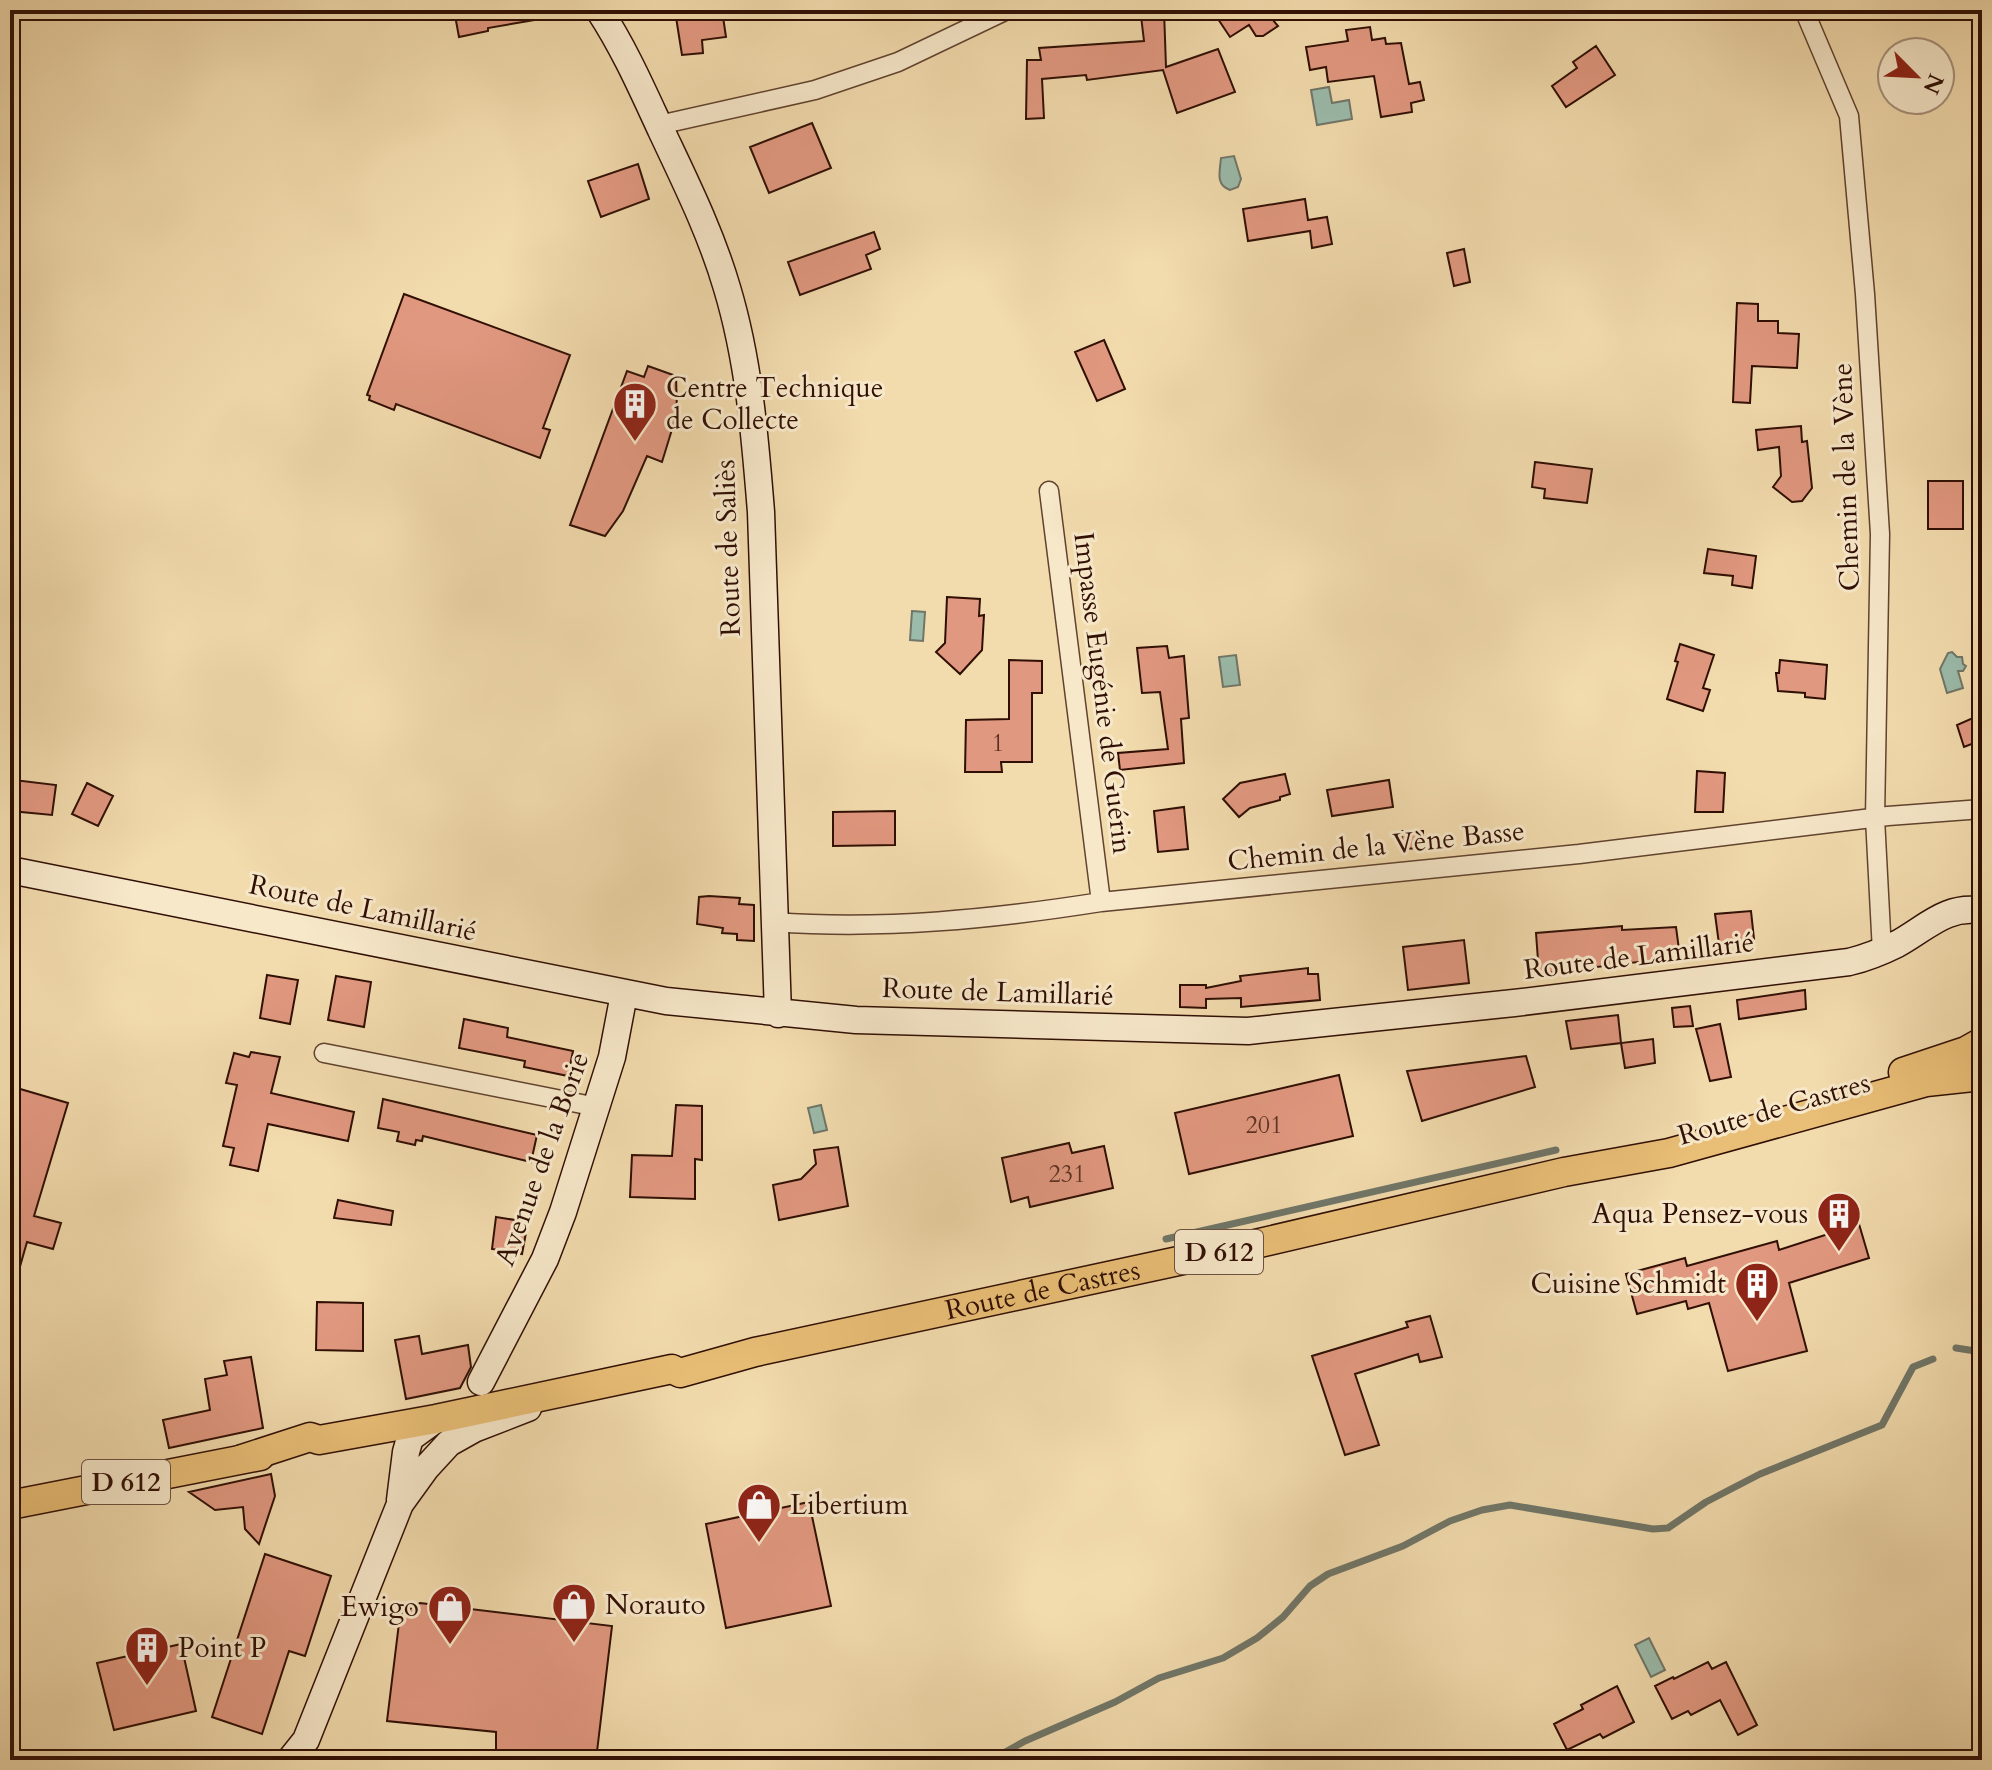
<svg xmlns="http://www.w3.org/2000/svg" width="1992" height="1770" viewBox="0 0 1992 1770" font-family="Cardo,serif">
  <rect width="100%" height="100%" fill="#f2dbad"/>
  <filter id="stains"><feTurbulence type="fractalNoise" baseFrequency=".0025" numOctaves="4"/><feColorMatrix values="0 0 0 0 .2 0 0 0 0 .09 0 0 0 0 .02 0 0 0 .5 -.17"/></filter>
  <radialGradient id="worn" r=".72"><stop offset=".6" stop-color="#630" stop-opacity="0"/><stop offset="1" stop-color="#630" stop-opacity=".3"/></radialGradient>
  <path fill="#9bbbab" stroke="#707668" stroke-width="2" d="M1329,87L1332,103L1349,100L1352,119L1317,125L1311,90Z
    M1234,156L1241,179L1238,187L1230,190C1215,185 1220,171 1221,158Z
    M912,611L925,612L923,641L910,640Z
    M1952,652L1957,657H1962L1963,664L1966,666L1963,671H1958L1963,688L1947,693L1940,669L1948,653Z
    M1236,655L1240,685L1223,687L1219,657Z
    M821,1105L827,1130L814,1133L808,1108Z
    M1649,1638L1665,1670L1651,1677L1635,1645Z"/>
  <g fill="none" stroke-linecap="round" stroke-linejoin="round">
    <path stroke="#707668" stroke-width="7" d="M1166,1239L1556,1150
      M1956,1348L1982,1352
      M991,1760L1025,1741L1115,1702L1159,1678L1223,1658L1257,1638L1283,1617L1310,1586L1328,1574L1403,1546L1450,1521L1482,1510L1510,1505L1653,1529L1668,1528L1706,1502L1760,1474L1882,1425L1913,1367L1933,1359"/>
  </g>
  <path fill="#e19880" stroke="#300f04" stroke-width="2" d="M454,10H534L535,20L488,28V31L459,37Z
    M722,10L726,37L702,40L703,53L682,55L675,11Z
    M1164,10L1166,67L1218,49L1235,92L1177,113L1163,70L1087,80L1086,75L1042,79L1044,118L1026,119L1027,60H1041L1039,48L1144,41L1141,16Z
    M1212,10H1272L1267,13L1278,26L1263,36H1256L1249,25L1230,37Z
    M1370,27L1372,40L1385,38L1386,44L1401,43L1409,84L1420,82L1424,100L1411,103L1412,112L1381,117L1374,76L1328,82L1326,67L1310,70L1306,47L1348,41L1346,30Z
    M1596,46L1615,75L1566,107L1552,86L1577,68L1573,62Z
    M812,123L831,168L769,193L750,147Z
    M638,164L649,199L601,217L588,181Z
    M1305,199L1308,220L1327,217L1332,244L1312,248L1310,231L1248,241L1243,209Z
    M874,232L880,249L866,255L871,269L800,295L788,262Z
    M1464,249L1470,282L1454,286L1447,253Z
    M404,294L570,355L543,428L550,430L540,458L396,404L394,410L369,400L370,396L367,395Z
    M1737,303L1758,304V321H1778V333L1799,334L1797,368L1752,366L1750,403L1733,402Z
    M1104,340L1125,389L1097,401L1075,352Z
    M648,366L676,376L677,413L662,462L647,456L623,511L605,536L570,525L627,371L644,377Z
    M1801,426L1802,442L1807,441L1812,488L1802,501L1792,502L1773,487L1781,476L1779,447L1758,450L1756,430Z
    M1535,462L1592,469L1587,503L1544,498L1545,489L1532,487Z
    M1928,481H1963V529H1928Z
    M1708,549L1756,556L1752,588L1732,585L1733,576L1704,573Z
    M947,597L980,599L979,616L984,615L982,650L960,674L936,652L945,643Z
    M1680,644L1714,655L1703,688L1710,690L1703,711L1667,699L1678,662L1675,661Z
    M1167,646L1169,658L1184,656L1189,718L1181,719L1184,763L1120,770L1118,753L1168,749L1160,692L1142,693L1137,648Z
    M1009,660L1042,661V693H1032V762H1001L1002,772H965L966,720L1009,719Z
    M1780,660L1827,665L1825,699L1805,697V693L1778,691L1776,673H1779Z
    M1982,714V740L1964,747L1957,725Z
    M1697,771L1725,773L1723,812H1695Z
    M1285,774L1290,794L1280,797V800L1250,808L1239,817L1223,799L1240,783Z
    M14,780L56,785L52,815L11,811Z
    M1389,780L1393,807L1332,816L1327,790Z
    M87,783L113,796L98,826L72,814Z
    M1184,807L1188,849L1158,852L1154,811Z
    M895,811V845L833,846V812Z
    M1402,831H1423V848L1401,849Z
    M709,896L740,898L739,904L754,905V941L737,940V934L722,933L723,928L697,924L699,897Z
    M1751,911L1754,939L1719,944L1715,914Z
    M1622,926V930L1676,927L1680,957L1539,974L1536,933Z
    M1464,940L1469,983L1408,990L1403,947Z
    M1308,968V974H1318L1320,1000L1241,1007V998L1206,999V1008L1180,1007V985H1206V988L1241,981L1240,976Z
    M267,975L298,980L290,1024L260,1018Z
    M336,976L371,982L364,1027L328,1020Z
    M1805,990L1806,1009L1739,1019L1737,1000Z
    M1690,1006L1693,1026L1674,1027L1672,1008Z
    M1618,1015L1621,1043L1571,1049L1566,1021Z
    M464,1019L508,1028L507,1037L573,1051L568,1076L524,1067L525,1061L459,1048Z
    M1720,1024L1731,1077L1710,1081L1696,1029Z
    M1653,1039L1655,1063L1625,1068L1621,1043Z
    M251,1052L280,1057L271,1093L354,1112L348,1141L268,1124L258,1171L230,1165L234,1148L223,1146L237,1085L226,1083L234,1053L249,1057Z
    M1526,1056L1535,1087L1422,1121L1407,1071Z
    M1339,1075L1353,1136L1189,1174L1175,1113Z
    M10,1086L68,1103L34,1216L61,1223L53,1249L27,1242L15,1284L10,1283Z
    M383,1099L537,1135L531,1162L423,1136L422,1141L416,1140L415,1145L397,1141L399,1132L378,1128Z
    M676,1105L702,1106V1160L695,1159V1199L630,1197L632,1155L672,1156Z
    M1069,1143L1072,1153L1104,1146L1113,1188L1030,1207L1028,1197L1011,1202L1002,1158Z
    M838,1147L848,1206L779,1220L773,1185L801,1179L816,1164L814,1150Z
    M338,1200L393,1211L391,1225L334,1218Z
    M496,1217L528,1222L522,1254L492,1249Z
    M1859,1224L1869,1258L1789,1283L1807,1351L1728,1371L1709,1303L1688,1309L1686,1301L1637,1314L1626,1274L1685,1258L1687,1266L1777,1241L1779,1250Z
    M317,1302L363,1303V1351L316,1350Z
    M1430,1316L1442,1357L1420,1362L1418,1354L1355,1374L1379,1445L1345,1455L1312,1356L1408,1327L1406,1322Z
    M419,1336L422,1354L468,1345L471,1367L460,1388L406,1399L395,1340Z
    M251,1357L263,1428L169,1448L163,1420L210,1410L205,1379L227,1375L224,1361Z
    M271,1474L275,1496L259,1544L245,1529L243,1507L215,1510L189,1492Z
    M809,1502L831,1606L726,1628L706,1524Z
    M265,1554L331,1576L305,1656L289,1651L262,1734L212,1717Z
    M420,1603L612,1626L596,1760L496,1752V1732L387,1721L400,1615Z
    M181,1644L196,1711L114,1730L97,1663Z
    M1708,1662L1712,1669L1726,1662L1757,1725L1738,1735L1720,1700L1691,1715L1688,1711L1672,1719L1655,1686L1673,1677L1674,1679Z
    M1617,1686L1634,1722L1603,1738L1600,1734L1567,1750L1554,1724L1583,1709L1581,1705Z"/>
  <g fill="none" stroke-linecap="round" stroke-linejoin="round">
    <g stroke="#60422e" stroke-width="21">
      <path id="street" d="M1804,10L1849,116L1865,294L1880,534L1875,818L1882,952
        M659,125L815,90L898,62L1007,10
        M1049,491L1101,902
        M774,922C884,930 993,919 1101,902L1579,854L1888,816L1982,809
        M324,1053L597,1107"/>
    </g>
    <g stroke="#300f04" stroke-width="29">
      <path id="secondary" d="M599,10C624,48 642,89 661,130C685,181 711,233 727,288C749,361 755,437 761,512L778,1014
        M10,870L666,1001L856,1020L1248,1031L1514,1003L1849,962C1866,958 1881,952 1897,944C1925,929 1947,904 1982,911
        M481,1382L545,1259L563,1212L612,1057L624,994
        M400,1500L406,1452L410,1438L436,1419
        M290,1760L306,1740L400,1504L426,1468L449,1443L474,1429L528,1408"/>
    </g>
    <g stroke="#300f04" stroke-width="31">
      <g id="primary">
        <path d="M1903,1072L1966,1051L1982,1042"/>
        <path id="s1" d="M242,1459L310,1437L319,1440L436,1419L672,1369L680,1373L755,1352L1225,1251L1564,1172L1669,1153L1926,1082L1982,1076"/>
        <path d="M10,1505L260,1456"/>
      </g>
    </g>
    <use href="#street" stroke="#f7e8ca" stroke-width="18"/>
    <use href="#secondary" stroke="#f7e8ca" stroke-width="26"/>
    <use href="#primary" stroke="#e9be76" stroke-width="28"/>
  </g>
  <defs>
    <g id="building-pin" transform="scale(2.3)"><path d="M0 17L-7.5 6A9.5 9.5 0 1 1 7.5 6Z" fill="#8f2418" stroke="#f7e8ca"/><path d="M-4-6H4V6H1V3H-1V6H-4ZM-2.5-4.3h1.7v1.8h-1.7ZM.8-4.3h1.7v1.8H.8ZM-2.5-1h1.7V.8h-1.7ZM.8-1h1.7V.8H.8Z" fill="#fff"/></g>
    <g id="shop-pin" transform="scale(2.3)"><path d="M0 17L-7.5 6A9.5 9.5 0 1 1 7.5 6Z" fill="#8f2418" stroke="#f7e8ca"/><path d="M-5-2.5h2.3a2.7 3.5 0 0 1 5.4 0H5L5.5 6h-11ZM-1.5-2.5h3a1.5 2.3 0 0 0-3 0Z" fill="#fff"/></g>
  </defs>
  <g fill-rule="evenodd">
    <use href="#building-pin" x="635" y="404"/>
    <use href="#building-pin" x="1839" y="1214"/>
    <use href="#building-pin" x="1757" y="1284"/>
    <use href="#shop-pin" x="759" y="1505"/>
    <use href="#shop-pin" x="574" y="1605"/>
    <use href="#shop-pin" x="450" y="1607"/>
    <use href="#building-pin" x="147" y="1648"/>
  </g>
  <g text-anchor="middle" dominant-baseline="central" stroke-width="6" stroke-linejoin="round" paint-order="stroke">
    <g font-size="24" fill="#5c3123">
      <text x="998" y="743">1</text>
      <text x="1264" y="1125">201</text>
      <text x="1067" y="1174">231</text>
    </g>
    <g fill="#f7e8ca" stroke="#6c503f" stroke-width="2">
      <rect x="1175" y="1230" width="88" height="44" rx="6"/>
      <rect x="82" y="1460" width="88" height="44" rx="6"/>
    </g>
    <g font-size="26" font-weight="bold" fill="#300f04">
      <text x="1219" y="1252">D 612</text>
      <text x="126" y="1482">D 612</text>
    </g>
    <g font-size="28" fill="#300f04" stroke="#f7e8ca" text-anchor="start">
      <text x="666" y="388">Centre Technique<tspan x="666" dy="32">de Collecte</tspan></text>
      <text x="1808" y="1214" text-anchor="end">Aqua Pensez-vous</text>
      <text x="1726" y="1284" text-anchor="end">Cuisine Schmidt</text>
      <text x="790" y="1505">Libertium</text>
      <text x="605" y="1605">Norauto</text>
      <text x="419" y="1607" text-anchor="end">Ewigo</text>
      <text x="178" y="1648">Point P</text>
    </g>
    <g font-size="28" fill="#300f04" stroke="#f7e8ca">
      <text transform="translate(1846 477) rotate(-92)">Chemin de la Vène</text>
      <text transform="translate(728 548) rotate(-92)">Route de Saliès</text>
      <text transform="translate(1103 693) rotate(83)">Impasse Eugénie de Guérin</text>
      <text transform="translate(1376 846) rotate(-6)">Chemin de la Vène Basse</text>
      <text transform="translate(363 908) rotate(12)">Route de Lamillarié</text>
      <text transform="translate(1639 956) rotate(-7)">Route de Lamillarié</text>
      <text transform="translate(998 992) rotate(2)">Route de Lamillarié</text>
      <text transform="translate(1774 1109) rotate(-16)">Route de Castres</text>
      <text transform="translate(542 1159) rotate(-70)">Avenue de la Borie</text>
      <text stroke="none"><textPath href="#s1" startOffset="822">Route de Castres</textPath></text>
    </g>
  </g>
  <rect width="1992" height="1770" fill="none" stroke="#f2dbad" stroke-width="40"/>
  <rect x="12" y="12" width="1968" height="1746" fill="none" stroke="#300f04" stroke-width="4"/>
  <rect x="20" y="20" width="1952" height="1730" fill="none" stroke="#300f04" stroke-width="2"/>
  <g transform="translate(1916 76) rotate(114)"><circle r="38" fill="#f7e8ca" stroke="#a7917b" stroke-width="2"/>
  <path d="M0-6L14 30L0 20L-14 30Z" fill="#8f2418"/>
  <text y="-12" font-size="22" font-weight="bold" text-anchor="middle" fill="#300f04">N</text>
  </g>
  <rect width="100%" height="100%" filter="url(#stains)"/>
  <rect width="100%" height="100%" fill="url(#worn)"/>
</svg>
